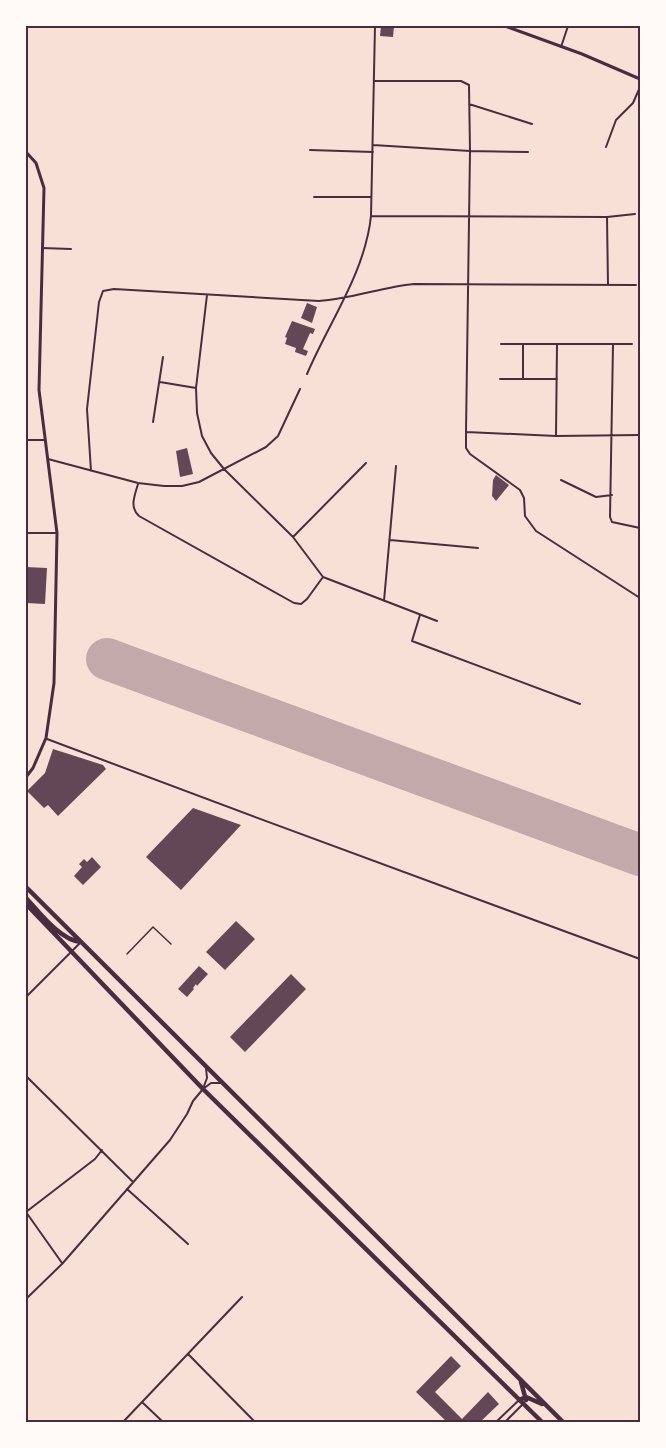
<svg xmlns="http://www.w3.org/2000/svg" width="666" height="1448" viewBox="0 0 666 1448" font-family="'Open Sans',sans-serif">
  <rect width="100%" height="100%" fill="#f7e1d7"/>
  <g fill="none" stroke-linecap="round" stroke-linejoin="round">
    <path stroke="#c3aaaa" stroke-width="42" d="M107,659L640,855"/>
  </g>
  <path fill="#644757" d="M381,26H394L393,37L380,36Z
    M307,303L317,307L312,323L301,318Z
    M292,321L315,329L313,334L310,333L303,349L308,351L306,356L295,352L296,348L285,344L287,338L285,337Z
    M187,448L193,474L180,477L176,451Z
    M496,475L509,485L496,501L492,496L493,480Z
    M26,567L47,568L45,604L26,603Z
    M53,749L103,765L106,769L58,816L48,805L44,808L27,791L45,773Z
    M193,808L241,825L181,890L146,857Z
    M92,857L101,867L83,885L74,876L82,867L79,864L84,859L87,862Z
    M236,921L255,939L225,970L206,952Z
    M199,966L208,974L197,986L196,984L193,988L194,989L187,997L178,989Z
    M291,974L306,989L245,1052L230,1037Z
    M451,1356L461,1366L435,1392L462,1419L488,1392L499,1404L480,1422H447L416,1392Z"/>
  <g fill="none" stroke-linecap="round" stroke-linejoin="round">
    <path stroke="#4a2c40" stroke-width="1.5" d="M127,954L153,927L171,944"/>
    <path stroke="#4a2c40" stroke-width="2" d="M561,47L568,26
      M374,81H461L469,85L470,151L466,432L556,436L640,435
      M469,104L532,124
      M373,145L470,151L528,152
      M606,147L616,120L633,103L640,87
      M310,150L373,152
      M314,197H371
      M371,216L607,217L635,214
      M607,217L608,285
      M42,248L71,249
      M207,295L196,388L197,413L202,436L211,453L224,469L293,537L323,577L437,621
      M501,344H632
      M523,345V378
      M613,345L610,517L612,522L640,528
      M307,374C329,322 365,273 371,216L375,26
      M500,379H557
      M160,382L196,388
      M153,422L163,357
      M466,432V448L470,454L520,490L524,498L525,516L536,531L640,598
      M556,435L557,344
      M26,440H45
      M48,459L138,483L164,486H182L199,482L266,447L278,436L300,389
      M91,471L87,409L99,302L103,291L114,289L319,301C351,299 382,287 414,284L636,285
      M561,480L596,497L612,495
      M138,484C135,495 129,507 139,516L294,603L301,604L307,599L323,577
      M26,533H56
      M293,537L366,463
      M390,540L478,548
      M384,601L396,466
      M420,615L412,641L580,704
      M47,739C244,814 443,886 640,959
      M26,997L81,942
      M26,1076L133,1182
      M204,1086L207,1078L206,1068
      M127,1189L188,1244
      M26,1212L95,1159L102,1150
      M26,1212L62,1263
      M26,1299L62,1264L170,1140L187,1114L193,1101L203,1089L211,1083H222
      M188,1354L255,1422
      M26,1403V1422
      M143,1403L163,1422
      M123,1422L242,1297
      M496,1422L519,1400
      M505,1422L523,1404"/>
    <path stroke="#4a2c40" stroke-width="3" d="M505,26L582,54L640,79
      M26,152L36,163L44,188L39,390L57,533L54,683L46,738L33,768L26,777"/>
    <path stroke="#4a2c40" stroke-width="4.5" d="M26,887L563,1422
      M26,898C39,912 61,941 81,942
      M26,904L203,1089L542,1422
      M521,1382L526,1400
      M519,1400L526,1397L542,1404"/>
  </g>
  <rect width="666" height="1448" fill="none" stroke="#fffaf5" stroke-width="54"/>
  <rect x="27" y="27" width="612" height="1394" fill="none" stroke="#4a2c40" stroke-width="2"/>
</svg>
